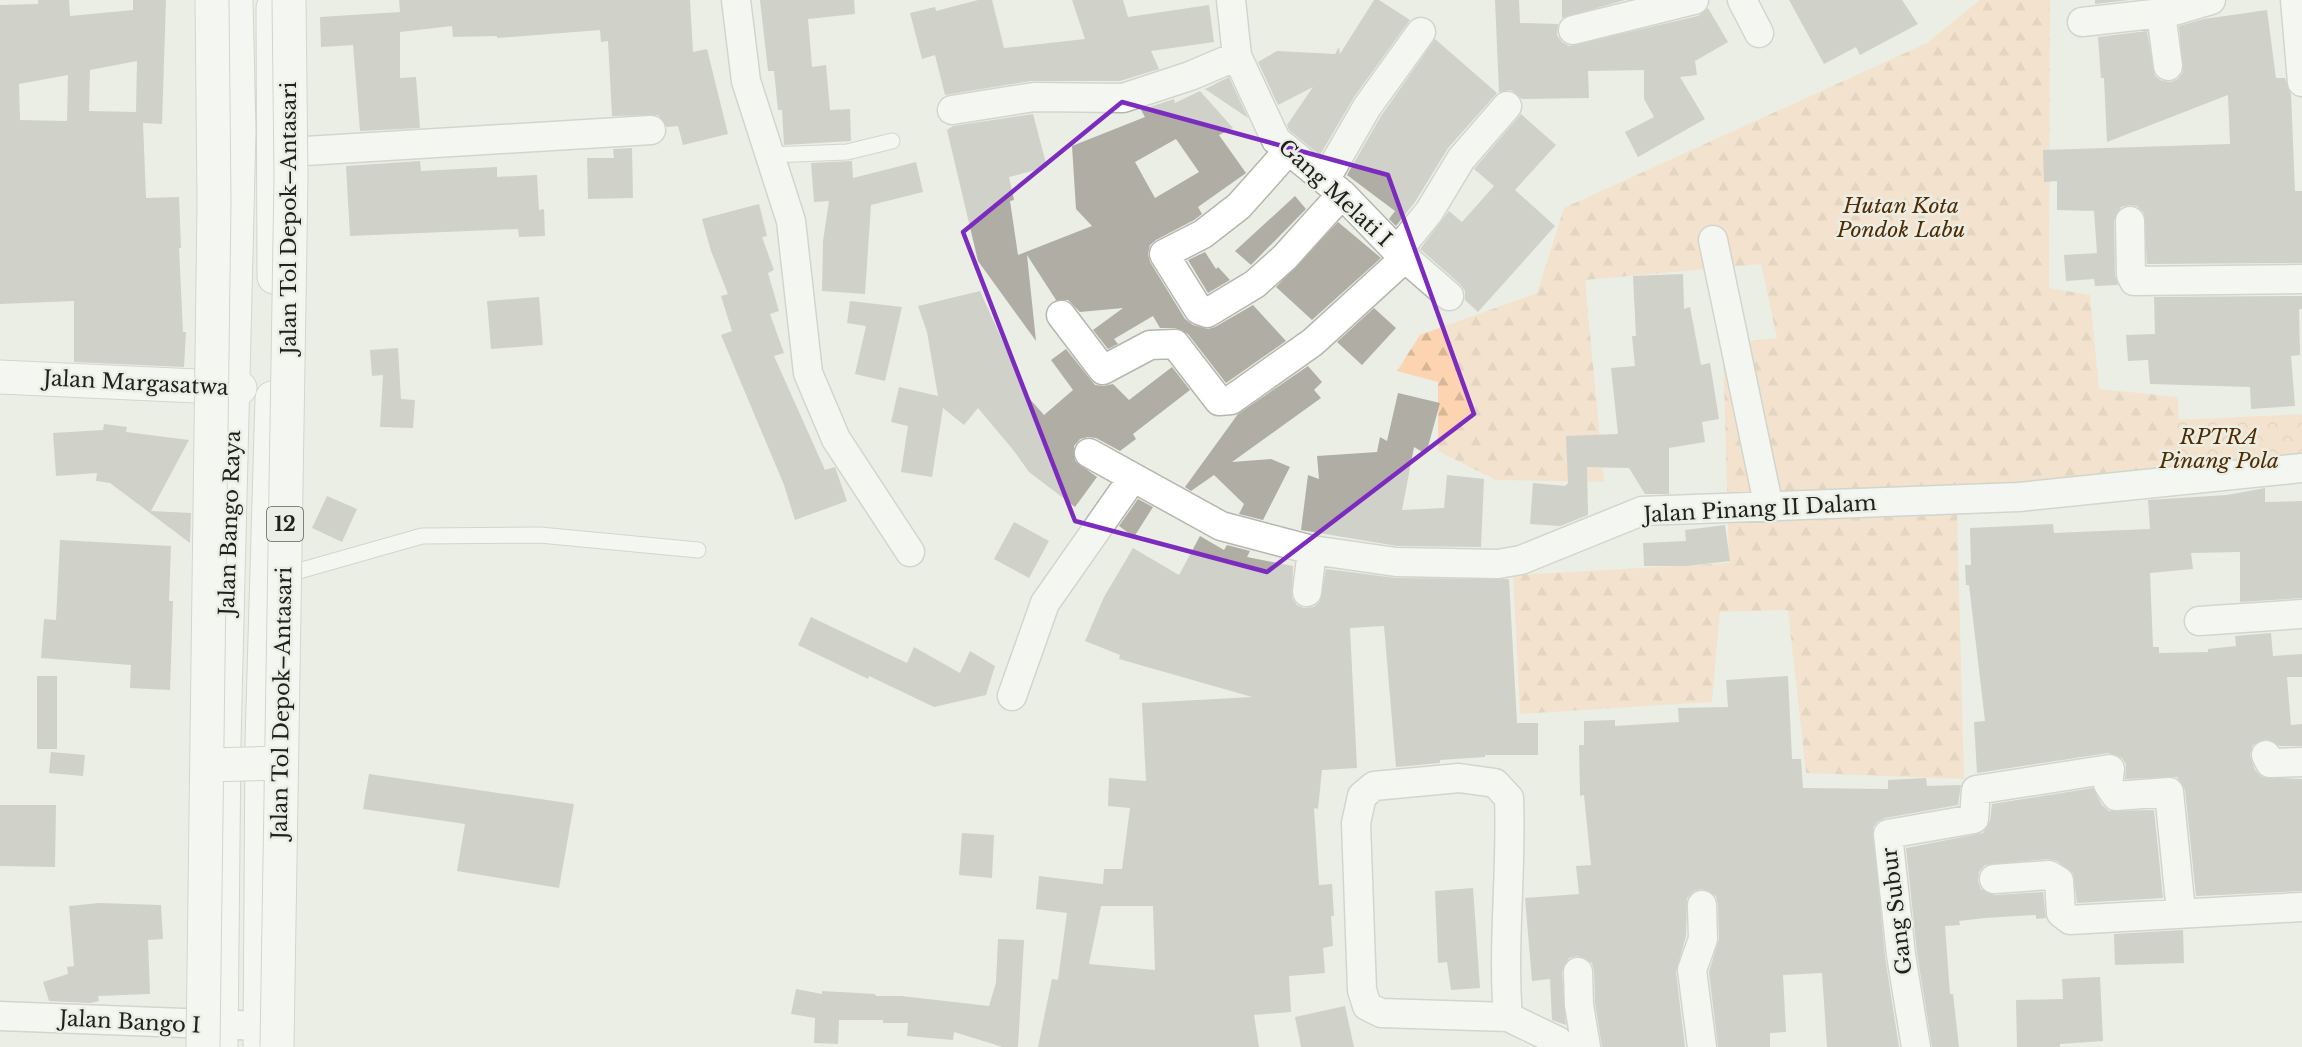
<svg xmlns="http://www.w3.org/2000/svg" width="2302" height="1047" viewBox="0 0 2302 1047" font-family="'Libre Baskerville',serif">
  <defs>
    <pattern id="forest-firs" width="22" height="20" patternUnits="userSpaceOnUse" patternTransform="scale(1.5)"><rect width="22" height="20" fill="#fcd4b1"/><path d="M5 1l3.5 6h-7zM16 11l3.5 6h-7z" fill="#d8b698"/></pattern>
    <pattern id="park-crowns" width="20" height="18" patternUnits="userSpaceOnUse" patternTransform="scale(1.5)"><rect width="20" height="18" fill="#fcd4b1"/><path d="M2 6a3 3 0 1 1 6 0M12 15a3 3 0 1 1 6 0" fill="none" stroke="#d8b698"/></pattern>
  </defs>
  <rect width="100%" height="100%" fill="#ebeee5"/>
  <path fill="url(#forest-firs)" d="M1980,0H2050L2049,288L2090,295L2099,389L2178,397L2180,485L1957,507L1964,779L1806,773L1788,610L1720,612L1712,702L1520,714L1513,575L1729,563L1723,344L1777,338L1761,264L1585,280L1604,482L1496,480L1438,451V382L1397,371L1420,335L1537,293L1564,208L1927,43Z"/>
  <path fill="url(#park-crowns)" d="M2302,414V475L2179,481L2176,420Z"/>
  <path fill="#b0ada5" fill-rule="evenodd" d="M38,0H69L70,16L133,10V0H166L162,124L143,123L146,198L179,197L181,248H179L183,332H186L184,367L74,362V301L0,304V5L38,4ZM137,61L136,112L89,111L90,70ZM68,75L67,121L20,120L19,84Z
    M399,0H690L693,52L707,49L728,134L683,145L678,126L667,127L658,115L612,116L608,41L601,42L600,30L497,38V36L453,37L452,26L400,32V78L416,77L420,128L360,131L353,45L321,47L320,17L400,12Z
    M760,0H854L855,14L808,19L812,67L826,65L830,110L850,109L851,141L784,145L782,110H778L774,71H768Z
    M978,0H992L1004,48L1085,39L1072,0H1123L1128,17L1209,5L1214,42L1151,51L1159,69L1120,81H1031L945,95L935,55L922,59L910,13L935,7L936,11Z
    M1374,0H1379L1410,20L1354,97L1320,155L1289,130L1287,125L1313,87L1278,105L1258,62L1277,51L1335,54L1339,47L1340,54Z
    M1495,0H1519L1520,23L1558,24L1557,35L1562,42L1569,46L1698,16L1708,8L1728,42L1695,61L1697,75L1680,77L1705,119L1638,157L1625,132L1654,117L1644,99V70L1588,71L1589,98L1522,99L1511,90L1499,92Z
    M1562,0H1625L1562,18Z
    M1789,0H1902L1918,24L1860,55L1856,47L1824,64Z
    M2095,0H2129L2095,4Z
    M2267,10L2276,78H2285L2291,94L2295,191H2302V263L2147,264L2144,213L2137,206L2129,205L2121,207L2114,221L2115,275L2118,285L2095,286L2094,279L2066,281L2064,255L2097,253L2094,211L2057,210V181L2044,182L2043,150L2230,144L2228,95L2107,142L2104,78H2101L2098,37L2147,31L2155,76L2162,81L2171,82L2178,79L2183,72L2179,26L2204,19Z
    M1435,39L1497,93L1448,148L1415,202L1396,226L1389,219L1395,211L1347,175L1381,116Z
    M1229,77L1248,118L1205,89Z
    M1200,91L1233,128L1219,135L1246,173L1198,207L1202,214L1194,220L1156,240L1150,245L1148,254L1150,262L1185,319L1193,325L1208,329L1215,327L1253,305L1286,341L1226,383L1188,334L1175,328H1160L1153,316L1114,339L1118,344L1108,349L1093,330L1123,308L1080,312L1068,300H1056L1027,255L1036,341L978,261L947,130L953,126L1033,114L1047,167L1009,177L1014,200L1010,201L1018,255L1092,226L1076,209L1072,146L1145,117L1141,110L1174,99L1175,103ZM1176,139L1199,172L1155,198L1135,162Z
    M1521,114L1556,145L1515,190L1555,226L1478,312L1465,300V291L1460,284L1420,249L1449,211L1462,222L1494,186L1474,169Z
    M632,148L633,198L588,199L587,158H614L613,149Z
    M420,161L421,171L497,167V177L537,175L539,210L544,209L545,236L519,237L518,229L350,236L346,166Z
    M852,161L853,178L916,162L923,192L871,205L865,294L822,291L823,241L829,201L814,202L811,163Z
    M1295,196L1306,209L1251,265L1235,251Z
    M759,204L767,236L762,237L774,270L768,273L779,311L770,314L784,353L774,356L825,470L835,467L847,501L795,520L784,485L721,335L732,331L721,296L728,294L711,251L702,219Z
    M1338,222L1381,258L1312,320L1276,287Z
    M1205,252L1216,269L1218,267L1230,280L1208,293L1188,260Z
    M1683,274L1684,309L1690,307L1701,365L1710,363L1719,419L1702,422L1705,442L1669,448V494H1645L1629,468L1587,467L1588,515L1560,526L1530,524L1533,483L1565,486L1568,483L1566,436L1618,434L1611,368L1635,366L1632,336H1636L1633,276Z
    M980,291L1028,397L1044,415L1073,390L1051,360L1066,349L1095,385L1104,386L1113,384L1129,400L1172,367L1190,390L1133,434L1136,439L1120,451L1096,438L1088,437L1080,439L1074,446L1075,461L1097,477L1075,507L1029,472L1014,451L978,408L964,425L943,408L932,477L901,472L908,426L891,422L899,387L938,396L927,332L918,306Z
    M2302,296V309H2299L2300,355L2291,356L2295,406L2251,409L2250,387L2150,384L2148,360L2128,361L2126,335L2155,334L2154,297Z
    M539,297L543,345L491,349L487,301Z
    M850,301L902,307L885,381L855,374L866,326L847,323Z
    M1374,308L1396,328L1362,365L1337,342Z
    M398,348L401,399L415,400L413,428L380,427L383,375L372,376L370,350Z
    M1308,366L1322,382L1314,390L1321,398L1232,462L1271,459L1290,467L1263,520L1239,514L1244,504L1214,475L1191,491L1185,487L1238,414Z
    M1398,393L1440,403L1426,454L1414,447L1402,510L1444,508L1447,475L1484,479L1481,547L1397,546L1301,530L1308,475L1319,479L1317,456L1377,452L1380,437L1387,441Z
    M104,424L127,427L126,432L189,440L151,511L191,513L190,543L110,483L96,481L97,473L56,476L53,433L103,430Z
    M2265,488V502L2302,501V598L2240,602V552L2191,553L2193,569L2150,573L2153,647H2159V653L2208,652V649L2236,646L2235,636L2271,633L2273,656L2302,654V677H2287L2291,725L2302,724V746H2280L2266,739L2253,745L2250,755L2255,770L2262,777L2302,779V891L2196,896L2185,790L2177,777L2125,779L2126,764L2122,758L2108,753L1977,773L1974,722L1985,721L1969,585H1966L1965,565H1971L1970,528L2053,524L2054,533L2150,529L2148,500L2227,495Z
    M327,496L357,509L342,542L312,528Z
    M1138,499L1153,507L1134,537L1119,526Z
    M1014,522L1049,541L1029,578L994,559Z
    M1725,525L1730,561L1687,566H1644L1643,543L1686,541L1685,530Z
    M1200,536L1224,550L1227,545L1250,551L1247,557L1293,566L1292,598L1297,605L1304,608L1314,607L1320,601L1326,569L1396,578L1509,579L1517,723H1538V755H1485V757L1440,760V763L1396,767L1384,626L1350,628L1357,768L1322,770L1318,809L1314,808L1319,885L1332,884L1334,916H1331L1333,946L1323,948L1325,973L1289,976L1291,1012L1254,1015L1259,1047H1038L1052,979L1058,980L1067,913L1036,909L1039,876L1103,884L1104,869H1122L1130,808L1108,806L1109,778L1146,781L1142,703L1252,697L1119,659L1120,655L1085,641L1104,597L1133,548L1179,575ZM1101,906H1153L1155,970L1089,964Z
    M60,540L171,546L169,601H173L170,690L130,688L131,665L41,658L44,619L56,620Z
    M811,617L907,663L914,647L960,673L970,651L995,666L986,695L934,707L869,676L868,679L798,645Z
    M37,676H57V749H37Z
    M1788,676L1792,759H1801L1803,788L1888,789V780L1926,778L1927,786L1961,785L1958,805L1885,818L1877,822L1873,828L1885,957L1899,1047H1827L1822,973L1783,975L1786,1032L1770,1033V1047H1718L1709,972L1719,939L1718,905L1716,896L1702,889L1694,891L1687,898L1686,936L1676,972L1685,1047H1602L1595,1003L1594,971L1592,963L1578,956L1569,958L1562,972L1566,1025L1552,1020L1550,979L1532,981L1525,898L1579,894L1576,866L1591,865L1584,795L1580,796L1579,745H1584V721L1615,720V726L1679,722L1678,708L1728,707L1726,680Z
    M51,752L85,755L83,776L49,773Z
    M369,774L574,804L559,888L457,871L465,824L363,809Z
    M2093,788L2102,805L2109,811L2154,810L2163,898L2077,903L2073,873L2057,861L2048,859L1985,865L1979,872L1978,881L1981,889L1995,895L2043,892L2046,918L2036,919V915L1985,918L1959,921L1960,925L1945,926L1950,994H1953L1959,1047H1932L1917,953L1906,848L1983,833L1990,821L1992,804Z
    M0,805H56L55,867L0,866Z
    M962,833L994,835L992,878L959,875Z
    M1473,888L1480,988L1451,990L1447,962L1438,963L1435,891Z
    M99,903L161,905L163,939L148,940L150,994L98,996L99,1001L90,1003L49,1001L43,982L68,974L67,967L74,966L69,906Z
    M2183,930L2184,963L2115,965L2114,934Z
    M998,939L1024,940L1018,1047H1003L954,1032L953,1040L907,1036L908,1023H883V1020H839L838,1044L814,1043L815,1018L791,1014L796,989L822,994V991L875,994L876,996H901L989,1006L996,983Z
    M2100,977L2103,1041L2060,1044V1047H2017L2016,1000L2063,999L2062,979Z
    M1345,1006L1354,1047H1301L1295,1017Z"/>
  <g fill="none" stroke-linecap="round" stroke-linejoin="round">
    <g stroke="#b4b7ae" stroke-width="17">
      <path id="service" d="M769,155L847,152L892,141
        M281,576L422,536L540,535L698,550"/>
    </g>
    <g stroke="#b4b7ae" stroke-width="31">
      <path id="minor" d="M736,0L746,81L791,221L808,373L836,439L910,552
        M1231,0L1237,56L1276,140L1342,194L1397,251L1449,296
        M1742,0L1759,33
        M2295,0L2302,82
        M2161,13L2168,66
        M2082,22L2170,12L2211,0
        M1573,30L1694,0
        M952,110L1034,97L1123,98L1190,76L1237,56
        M1288,151L1239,206L1203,234L1164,254L1199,310L1207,313L1255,284L1285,257L1342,194
        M273,153L651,130
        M1325,180L1367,107L1421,32
        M2130,221L2131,275L2134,281L2302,279
        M1713,240L1769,508
        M1397,251L1429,212L1461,159L1507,106
        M1061,315L1103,370L1150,345L1175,344L1219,401L1231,400L1313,342L1406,257
        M1089,453L1221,526L1312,550L1396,562L1498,564L1521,560L1642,511L2019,497L2302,468
        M1307,592L1312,550
        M2199,621L2302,614
        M1012,696L1045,603L1132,479
        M2266,755L2270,763L2302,762
        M1994,879L2049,875L2059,881L2061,913L2070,920L2302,907
        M1578,972L1579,1005L1586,1047
        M0,1016L260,1026
        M1508,1017C1502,944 1512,871 1509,798L1495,783L1459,778L1374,786L1362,796L1356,823L1362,990L1367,1006L1381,1013L1508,1017L1558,1041L1563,1047
        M1702,1047L1692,970L1703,939L1702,905
        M1916,1047L1901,955L1888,834L1974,819L1976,790L2110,769L2108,784L2116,796L2169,792L2181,912"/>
    </g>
    <g stroke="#b4b7ae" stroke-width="35">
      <path id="tertiary" d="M273,8L274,277
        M0,377L240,388
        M221,1047L224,742L239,131L236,0
        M260,1047L262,742L272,398"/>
    </g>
    <use href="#service" stroke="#fff" stroke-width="15"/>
    <use href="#minor" stroke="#fff" stroke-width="28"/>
    <use href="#tertiary" stroke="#fff" stroke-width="33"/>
    <g stroke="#b4b7ae" stroke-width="35" stroke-linecap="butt">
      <path id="motorway-bridge" d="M207,765L281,763
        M203,1047L214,202L212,0
        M277,1047L291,177L289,0"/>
    </g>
    <use href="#motorway-bridge" stroke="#fff" stroke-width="33"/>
  </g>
  <path d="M0 0H2302V1047H0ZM1122,102L1388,175L1474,414L1267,572L1075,521L963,232Z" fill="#ebeee5" fill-opacity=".55" fill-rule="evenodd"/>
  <path fill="none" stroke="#7b2cbf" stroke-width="4.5" stroke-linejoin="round" d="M1122,102L1388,175L1474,414L1267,572L1075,521L963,232Z"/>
  <g text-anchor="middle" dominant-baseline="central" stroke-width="5" stroke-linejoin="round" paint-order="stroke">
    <rect fill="#ebeee5" stroke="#5d5e5a" stroke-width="1.5" x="267" y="507" width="36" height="34" rx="4.5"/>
    <g font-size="20" font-weight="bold" fill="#20211e">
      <text x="285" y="524">12</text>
    </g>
    <g font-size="21" fill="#20211e" stroke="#ebeee5">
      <text transform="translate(1335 193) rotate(43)">Gang Melati I</text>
      <text transform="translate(289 218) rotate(-90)">Jalan Tol Depok–Antasari</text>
      <text transform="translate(136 383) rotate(3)">Jalan Margasatwa</text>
      <text transform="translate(1760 509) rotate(-3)">Jalan Pinang II Dalam</text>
      <text transform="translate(230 523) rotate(-88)">Jalan Bango Raya</text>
      <text transform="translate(282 703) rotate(-89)">Jalan Tol Depok–Antasari</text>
      <text transform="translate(1897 911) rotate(-97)">Gang Subur</text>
      <text transform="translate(130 1022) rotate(3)">Jalan Bango I</text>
    </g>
    <g font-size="21" font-style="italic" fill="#522b00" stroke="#ebeee5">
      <text x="1901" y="206">Hutan Kota<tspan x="1901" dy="24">Pondok Labu</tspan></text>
      <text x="2219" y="437">RPTRA<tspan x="2219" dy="24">Pinang Pola</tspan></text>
    </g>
  </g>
</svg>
